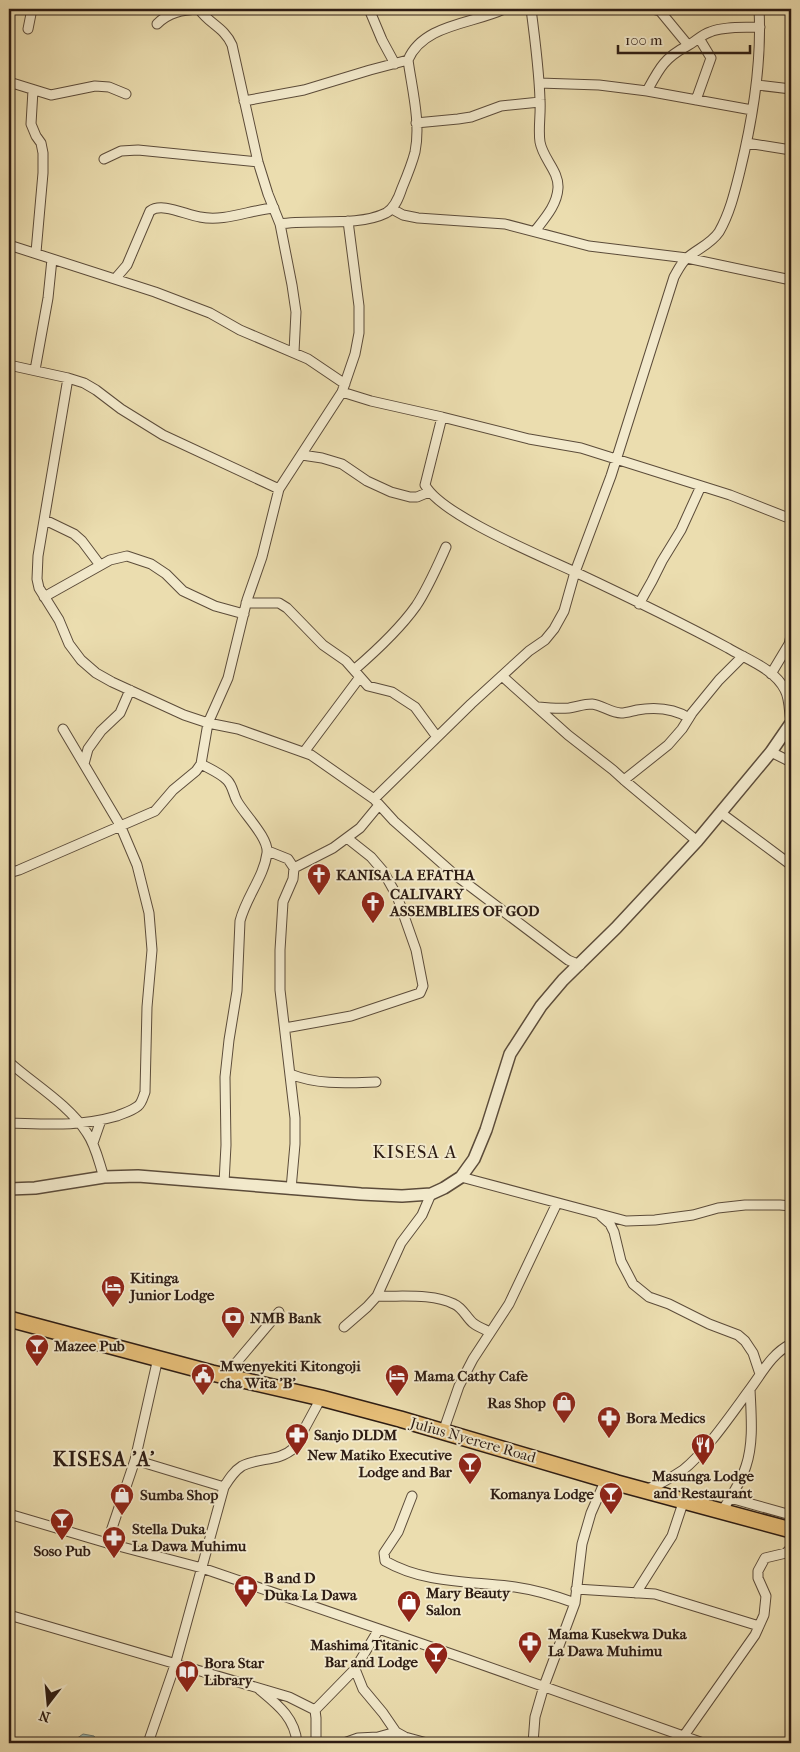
<svg xmlns="http://www.w3.org/2000/svg" width="800" height="1752" viewBox="0 0 800 1752" font-family="'IM FELL French Canon',serif">
  <rect width="100%" height="100%" fill="#ebddaf"/>
  <filter id="stains"><feTurbulence type="fractalNoise" baseFrequency=".004" numOctaves="4"/><feColorMatrix values="0 0 0 0 .2 0 0 0 0 .09 0 0 0 0 .02 0 0 0 .5 -.17"/></filter>
  <radialGradient id="worn" r=".72"><stop offset=".6" stop-color="#630" stop-opacity="0"/><stop offset="1" stop-color="#630" stop-opacity=".3"/></radialGradient>
  <path fill="#9abab3" stroke="#6e7b73" d="M83,1734L94,1736L99,1743H75L76,1739Z"/>
  <g fill="none" stroke-linecap="round" stroke-linejoin="round">
    <g stroke="#5c4c3a" stroke-width="11">
      <path id="minor" d="M199,9C209,24 224,27 232,45L258,162L268,194L280,224L292,285L296,312L294,352
        M369,9L382,40L395,64
        M531,9C535,39 539,69 540,100C541,114 538,129 540,142C543,159 559,171 558,188C557,205 545,218 535,231
        M652,9L660,11L688,45
        M157,24C169,12 182,10 199,9
        M28,29L32,9
        M9,82L51,95L95,86L109,87L126,94
        M539,83L599,85L647,91L752,110
        M757,85L791,89
        M33,90L31,124L36,136L41,143L43,153V173L36,252
        M647,91C659,69 664,58 687,46C695,42 701,35 710,32C725,26 744,28 760,27
        M696,100L711,58L699,38
        M244,101L304,90L370,70L408,60
        M416,123L458,119L471,117L501,106L540,102
        M747,143L791,150
        M104,159L121,151L138,150L258,162
        M392,209L403,215L418,218L505,224L589,246L687,258L791,280
        M280,224C311,219 358,227 386,213C395,208 399,197 402,188C407,176 412,164 415,152C421,123 412,89 408,60C423,24 473,24 504,9
        M9,245L155,292L210,313L240,330L308,359L345,384
        M115,279L127,265L150,211C162,202 186,215 200,217C225,222 249,210 274,208
        M9,365L68,378L84,383L96,390L121,409L163,435L279,489
        M35,370L48,298L52,259
        M68,378L38,556L37,579L39,588L59,620L69,644L81,660L96,673L112,682L184,715L208,723L238,729L311,755L374,799L394,821L454,874L568,960L580,965
        M342,392L371,401L442,417L529,439L581,448L730,495L791,519
        M442,417L425,485C441,515 541,556 575,572C626,596 678,621 728,648C746,659 775,669 785,690C790,699 789,713 791,723
        M302,455L322,458L342,464L367,481L391,492L410,497H417L429,492
        M45,520L74,534L82,541L100,565
        M44,597L110,560L127,556L151,564L166,574L183,591L215,606L244,614
        M246,603H279L287,608L323,645L346,661L368,686L392,692L415,707L437,737
        M639,604L652,581L662,561L681,530L701,486
        M354,670C376,651 399,630 416,606C428,588 437,567 446,547
        M771,674L789,644L791,636
        M502,676L568,735L613,770L624,780L697,841
        M538,707C548,708 558,709 569,708C577,707 583,704 592,704C602,705 611,713 621,713C626,713 632,711 637,710C655,707 673,708 689,718
        M304,752L360,677
        M771,752L791,762
        M84,764L88,749L101,731L120,713L130,690
        M201,764C210,769 220,773 227,780C233,786 233,794 237,801C244,814 269,838 267,853C264,877 246,897 240,921L237,991L229,1040L225,1077L226,1145L224,1183
        M624,780L668,745L682,729L692,713L719,680L743,656
        M374,799L471,704L529,651L545,640L554,629L564,611L575,572L611,476L674,277C678,270 681,263 687,258C697,249 711,244 719,232C730,213 735,191 740,171C753,118 762,63 759,9
        M721,813L791,865
        M268,851L288,859L294,868L293,879L283,902L280,950V990L295,1118V1144L291,1189
        M294,868L333,848L360,828L379,805
        M9,873L19,870L155,811L173,790L196,771L201,764L208,723L228,678L247,600L262,557L279,489L342,392L355,354L359,333V306L348,221
        M285,1028L351,1016L420,993L423,986L416,950L397,896L383,871L371,857L347,838
        M9,1062C35,1085 68,1104 87,1133C96,1146 99,1163 104,1177
        M290,1074C318,1085 346,1083 376,1082
        M9,1123C48,1124 78,1127 117,1116C124,1113 132,1111 138,1106C142,1103 143,1097 145,1092L147,1007L152,950L149,913L137,865L120,825L63,729
        M93,1143L101,1120
        M461,1177L626,1221L655,1220L693,1215L718,1208L745,1205H780L791,1206
        M601,1216L610,1224L614,1232L621,1261L633,1284L649,1297L669,1304L709,1324L738,1335L745,1341L753,1353L760,1374
        M377,1296C401,1297 432,1293 454,1304C463,1308 466,1317 473,1323C478,1327 484,1329 490,1332
        M344,1327L367,1307L377,1296L401,1243L422,1215L431,1194
        M225,1376L279,1312
        M443,1432L459,1386L473,1359L509,1304L557,1203
        M135,1460L224,1487
        M645,1490C659,1485 671,1478 683,1470C705,1453 733,1412 750,1389C762,1373 772,1353 791,1344
        M412,1496L398,1532L384,1553L385,1561C425,1584 471,1581 515,1587C536,1590 556,1596 575,1603
        M730,1498L791,1515
        M722,1511C731,1497 741,1482 746,1466C754,1442 751,1414 750,1389
        M9,1514L107,1543L202,1568L466,1659L703,1743
        M107,1543L135,1460L158,1358
        M576,1589L655,1594L759,1626
        M636,1593L672,1536L684,1500
        M9,1615L289,1697L315,1710L316,1718V1743
        M355,1669L363,1689L383,1713L396,1732L405,1737L427,1743
        M260,1690C278,1705 295,1718 297,1743
        M315,1710L355,1669L379,1629
        M148,1743L175,1665L224,1487C229,1479 234,1471 242,1466C259,1457 279,1462 294,1448L321,1398
        M344,1743L358,1738L378,1737L396,1732
        M533,1743L535,1717L544,1686L575,1603L582,1544L591,1513L606,1479
        M670,1743L683,1737L755,1635L764,1615L766,1596L758,1578V1571L765,1558L786,1553L791,1548"/>
    </g>
    <g stroke="#5c4c3a" stroke-width="14">
      <path id="tertiary" d="M9,1189L35,1188L104,1177L138,1176L361,1194L402,1196L431,1194L444,1188L461,1177L474,1159L486,1130L510,1054L541,1006L563,980L616,928L697,841L771,752L791,723"/>
    </g>
    <g stroke="#2d1c13" stroke-width="18">
      <path id="trunk" d="M9,1319L212,1373L321,1398L400,1419L617,1483L791,1530"/>
    </g>
    <use href="#minor" stroke="#f2e9cb" stroke-width="9"/>
    <use href="#tertiary" stroke="#f2e9cb" stroke-width="11"/>
    <use href="#trunk" stroke="#e6be78" stroke-width="15"/>
  </g>
  <defs>
    <g id="church-pin" transform="scale(1.25)"><path d="M0 17L-7.5 6A9.5 9.5 0 1 1 7.5 6Z" fill="#8f2418" stroke="#f2e9cb"/><path d="M-1.2-6h2.4v3.5h3.3v2.4h-3.3V6h-2.4V-.1h-3.3v-2.4h3.3Z" fill="#fff"/></g>
    <g id="hotel-pin" transform="scale(1.25)"><path d="M0 17L-7.5 6A9.5 9.5 0 1 1 7.5 6Z" fill="#8f2418" stroke="#f2e9cb"/><path d="M-6-4.5h1.5V1H6V5H4.5V3h-9V5H-6ZM-4 0a1.8 1.8 0 1 1 3.6 0ZM.5 0V-2.5h3Q6-2.5 6 0Z" fill="#fff"/></g>
    <g id="bank-pin" transform="scale(1.25)"><path d="M0 17L-7.5 6A9.5 9.5 0 1 1 7.5 6Z" fill="#8f2418" stroke="#f2e9cb"/><path d="M-6-4H6V4H-6ZM0-2.3a2.3 2.3 0 1 0 0 4.6a2.3 2.3 0 1 0 0-4.6Z" fill="#fff"/></g>
    <g id="bar-pin" transform="scale(1.25)"><path d="M0 17L-7.5 6A9.5 9.5 0 1 1 7.5 6Z" fill="#8f2418" stroke="#f2e9cb"/><path d="M-6-5H6L.8 .8V4.5H3.5V6h-7V4.5H-.8V.8Z" fill="#fff"/></g>
    <g id="civic-pin" transform="scale(1.25)"><path d="M0 17L-7.5 6A9.5 9.5 0 1 1 7.5 6Z" fill="#8f2418" stroke="#f2e9cb"/><path d="M-.6-6.5H3V-4.5H.6V-3L4-1V1h2V6H-6V1h2V-1L-.6-3ZM-1.2 2.5V6h2.4V2.5Z" fill="#fff"/></g>
    <g id="shop-pin" transform="scale(1.25)"><path d="M0 17L-7.5 6A9.5 9.5 0 1 1 7.5 6Z" fill="#8f2418" stroke="#f2e9cb"/><path d="M-5-2.5h2.3a2.7 3.5 0 0 1 5.4 0H5L5.5 6h-11ZM-1.5-2.5h3a1.5 2.3 0 0 0-3 0Z" fill="#fff"/></g>
    <g id="pharmacy-pin" transform="scale(1.25)"><path d="M0 17L-7.5 6A9.5 9.5 0 1 1 7.5 6Z" fill="#8f2418" stroke="#f2e9cb"/><path d="M-2-6h4v4h4v4h-4v4h-4v-4h-4v-4h4Z" fill="#fff"/></g>
    <g id="restaurant-pin" transform="scale(1.25)"><path d="M0 17L-7.5 6A9.5 9.5 0 1 1 7.5 6Z" fill="#8f2418" stroke="#f2e9cb"/><path d="M-5-6h1v4h1v-4h1v4h1v-4h1v5L-1.5 .5V6h-2V.5L-5-1ZM5-6V6H3V1.5H1.5Q1.5-4 5-6Z" fill="#fff"/></g>
    <g id="library-pin" transform="scale(1.25)"><path d="M0 17L-7.5 6A9.5 9.5 0 1 1 7.5 6Z" fill="#8f2418" stroke="#f2e9cb"/><path d="M-6-4Q-3-5.5-.7-3.5V5Q-3 3-6 4ZM6-4Q3-5.5 .7-3.5V5Q3 3 6 4Z" fill="#fff"/></g>
  </defs>
  <g fill-rule="evenodd">
    <use href="#church-pin" x="319" y="875"/>
    <use href="#church-pin" x="373" y="903"/>
    <use href="#hotel-pin" x="113" y="1287"/>
    <use href="#bank-pin" x="233" y="1318"/>
    <use href="#bar-pin" x="37" y="1346"/>
    <use href="#civic-pin" x="203" y="1375"/>
    <use href="#hotel-pin" x="397" y="1376"/>
    <use href="#shop-pin" x="564" y="1403"/>
    <use href="#pharmacy-pin" x="609" y="1418"/>
    <use href="#pharmacy-pin" x="297" y="1435"/>
    <use href="#restaurant-pin" x="703" y="1445"/>
    <use href="#bar-pin" x="470" y="1464"/>
    <use href="#bar-pin" x="611" y="1494"/>
    <use href="#shop-pin" x="122" y="1495"/>
    <use href="#bar-pin" x="62" y="1520"/>
    <use href="#pharmacy-pin" x="114" y="1538"/>
    <use href="#pharmacy-pin" x="246" y="1587"/>
    <use href="#shop-pin" x="409" y="1602"/>
    <use href="#pharmacy-pin" x="530" y="1643"/>
    <use href="#bar-pin" x="436" y="1654"/>
    <use href="#library-pin" x="187" y="1672"/>
  </g>
  <g text-anchor="middle" dominant-baseline="central" stroke-width="4" stroke-linejoin="round" paint-order="stroke">
    <g font-size="15" font-weight="bold" fill="#2d1c13" stroke="#f2e9cb" text-anchor="start">
      <text x="336" y="875">KANISA LA EFATHA</text>
      <text x="390" y="894">CALIVARY<tspan x="390" dy="17">ASSEMBLIES OF GOD</tspan></text>
      <text x="130" y="1278">Kitinga<tspan x="130" dy="17">Junior Lodge</tspan></text>
      <text x="250" y="1318">NMB Bank</text>
      <text x="54" y="1346">Mazee Pub</text>
      <text x="220" y="1366">Mwenyekiti Kitongoji<tspan x="220" dy="17">cha Wita 'B'</tspan></text>
      <text x="414" y="1376">Mama Cathy Cafe</text>
      <text x="546" y="1403" text-anchor="end">Ras Shop</text>
      <text x="626" y="1418">Bora Medics</text>
      <text x="314" y="1435">Sanjo DLDM</text>
      <text x="452" y="1455" text-anchor="end">New Matiko Executive<tspan x="452" dy="17">Lodge and Bar</tspan></text>
      <text x="703" y="1476" text-anchor="middle">Masunga Lodge<tspan x="703" dy="17">and Restaurant</tspan></text>
      <text x="594" y="1494" text-anchor="end">Komanya Lodge</text>
      <text x="140" y="1495">Sumba Shop</text>
      <text x="132" y="1529">Stella Duka<tspan x="132" dy="17">La Dawa Muhimu</tspan></text>
      <text x="62" y="1551" text-anchor="middle">Soso Pub</text>
      <text x="264" y="1578">B and D<tspan x="264" dy="17">Duka La Dawa</tspan></text>
      <text x="426" y="1593">Mary Beauty<tspan x="426" dy="17">Salon</tspan></text>
      <text x="548" y="1634">Mama Kusekwa Duka<tspan x="548" dy="17">La Dawa Muhimu</tspan></text>
      <text x="418" y="1645" text-anchor="end">Mashima Titanic<tspan x="418" dy="17">Bar and Lodge</tspan></text>
      <text x="204" y="1663">Bora Star<tspan x="204" dy="17">Library</tspan></text>
    </g>
    <g font-size="15" fill="#2d1c13" stroke="#f2e9cb">
      <text transform="translate(473 1440) rotate(16)">Julius Nyerere Road</text>
    </g>
    <g font-size="18" letter-spacing="1" fill="#2d1c13" stroke="#f2e9cb">
      <text x="415" y="1152">KISESA A</text>
    </g>
    <g font-size="20" font-weight="bold" letter-spacing="1" fill="#2d1c13" stroke="#f2e9cb">
      <text x="104" y="1459">KISESA 'A'</text>
    </g>
  </g>
  <rect width="800" height="1752" fill="none" stroke="#ebddaf" stroke-width="30"/>
  <rect x="10" y="10" width="780" height="1732" fill="none" stroke="#2d1c13" stroke-width="2.5"/>
  <rect x="15" y="15" width="770" height="1722" fill="none" stroke="#2d1c13"/>
  <g transform="translate(48 1704) rotate(196)" stroke="#f2e9cb" stroke-width="4" paint-order="stroke">
  <path d="M0-4L9 19L0 12L-9 19Z" fill="#2d1c13"/>
  <text y="-8" font-size="14" font-weight="bold" text-anchor="middle" fill="#2d1c13">N</text>
  </g>
  <path d="M618 45v8h132v-8" fill="none" stroke="#2d1c13" stroke-width="2.5"/>
  <text x="625" y="45" font-size="15" fill="#2d1c13" stroke="#f2e9cb" stroke-width="4" paint-order="stroke">100 m</text>
  <rect width="100%" height="100%" filter="url(#stains)"/>
  <rect width="100%" height="100%" fill="url(#worn)"/>
</svg>
